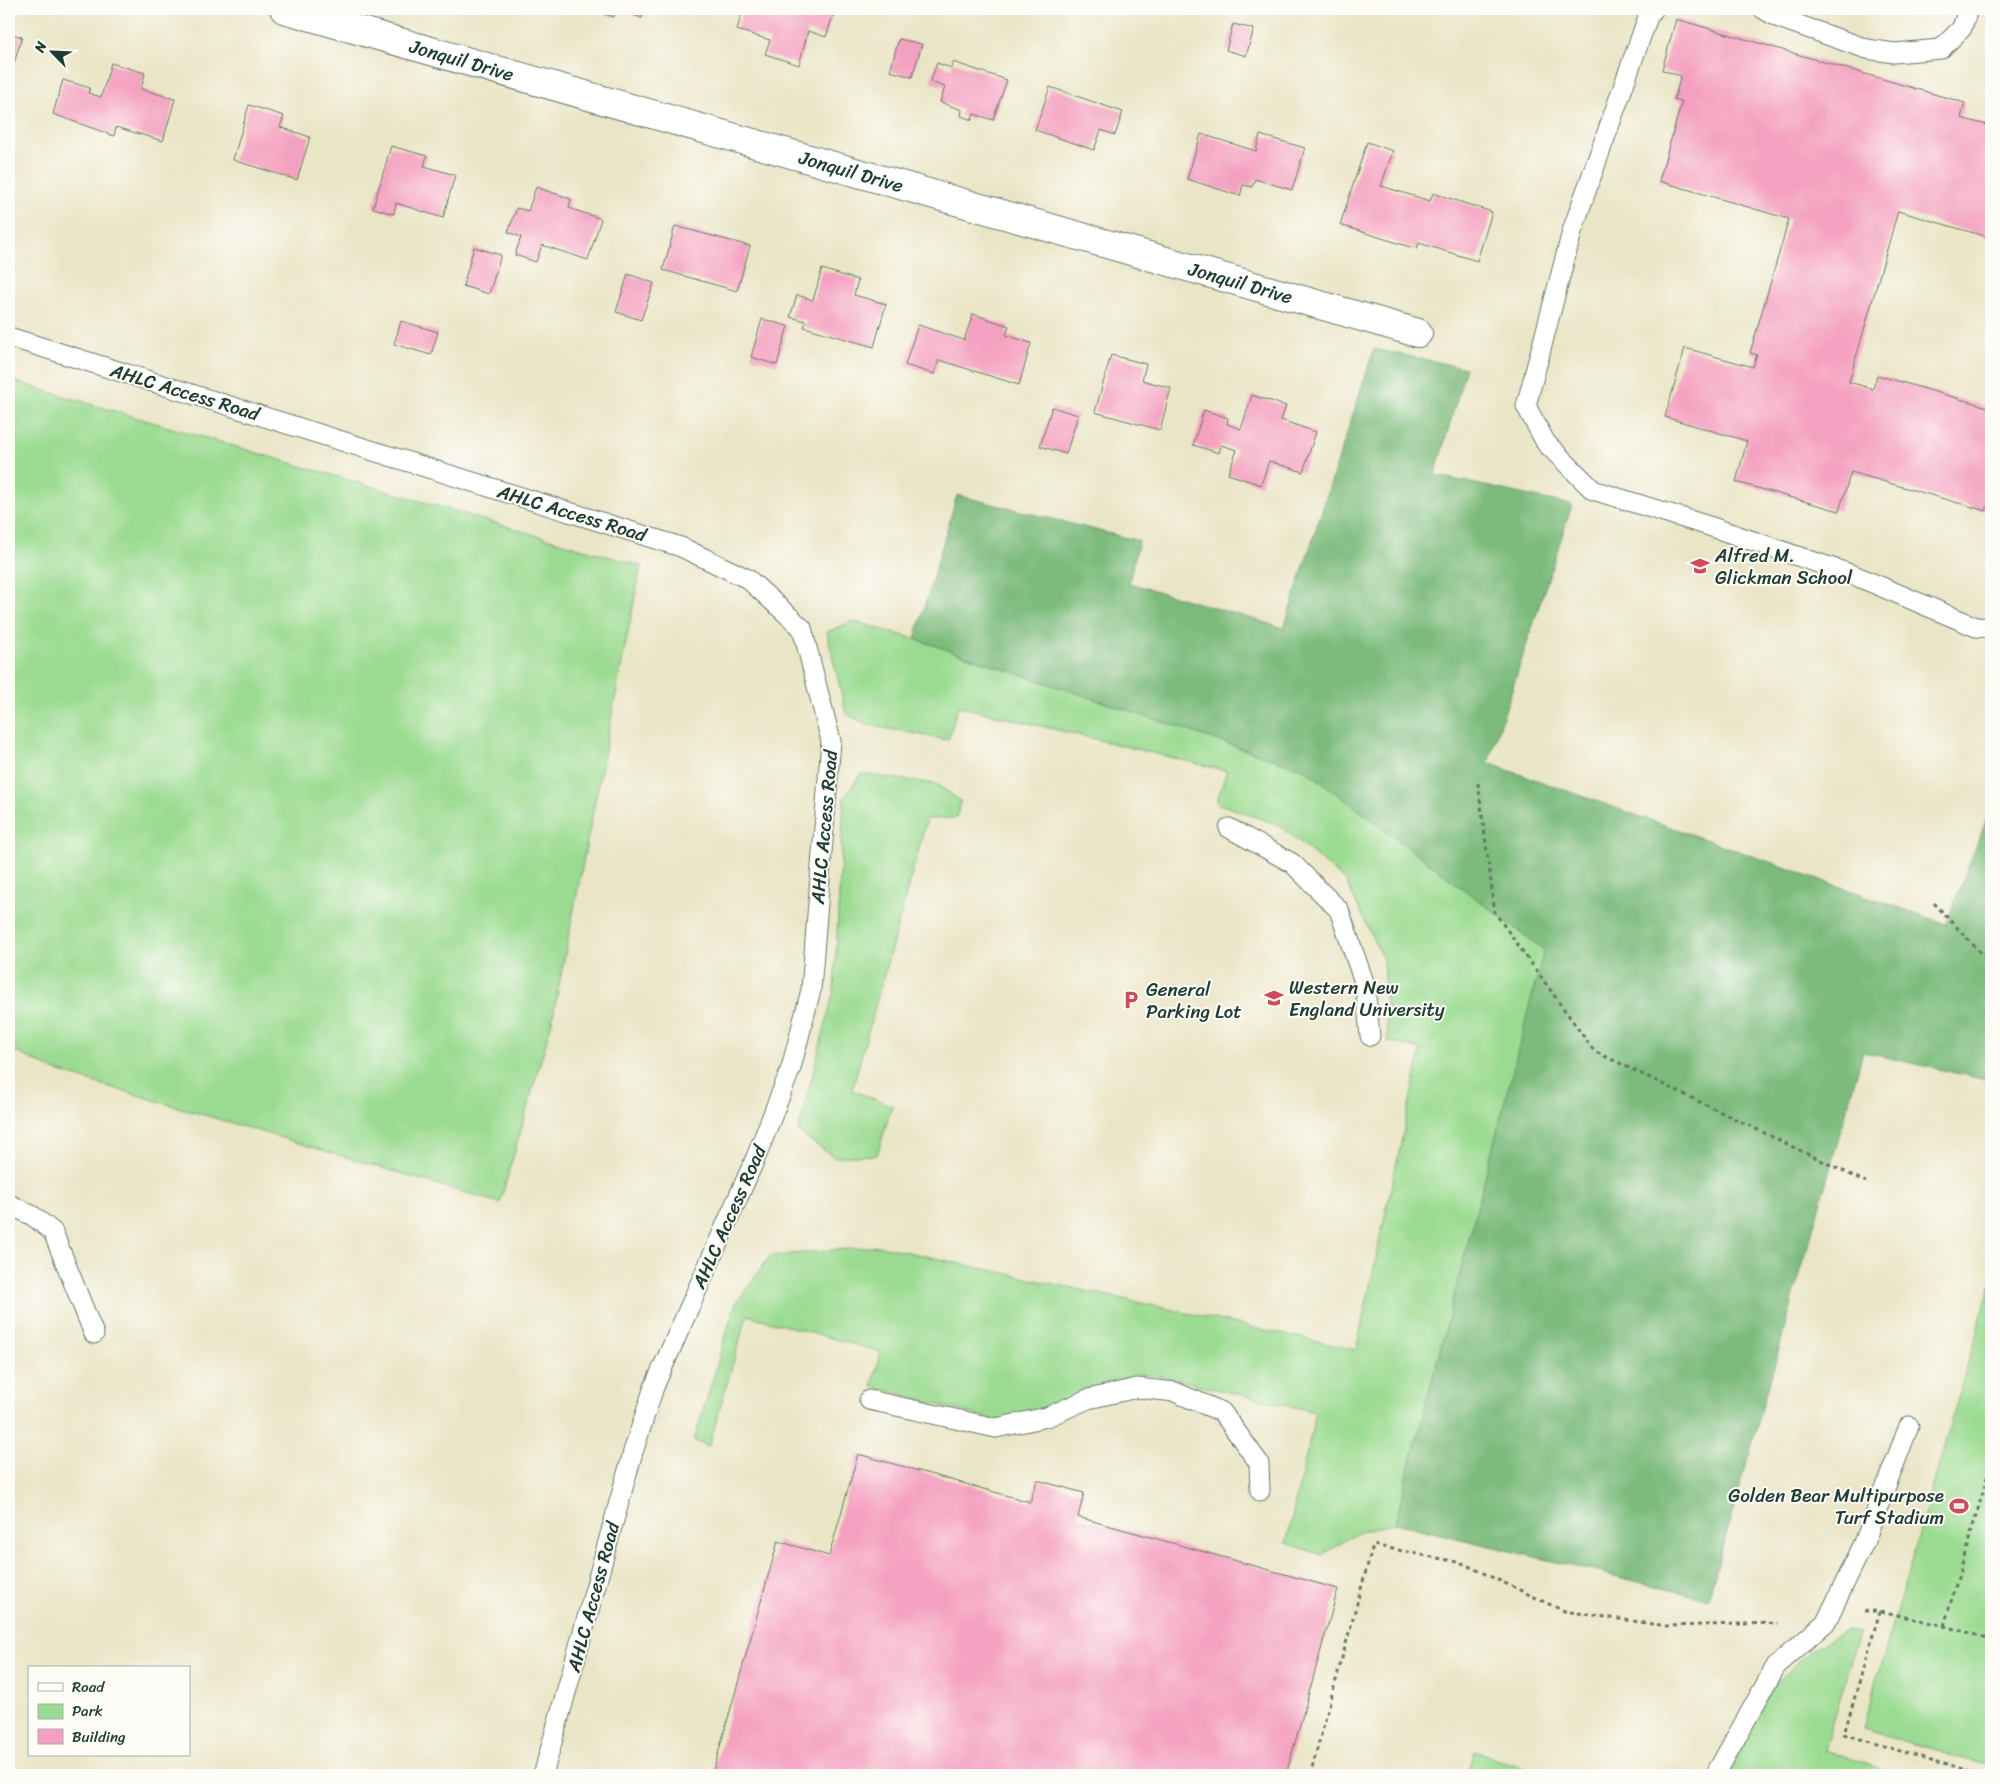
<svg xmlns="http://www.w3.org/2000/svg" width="2000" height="1784" viewBox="0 0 2000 1784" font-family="Sriracha,sans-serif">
  <rect width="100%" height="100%" fill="#fdfcf7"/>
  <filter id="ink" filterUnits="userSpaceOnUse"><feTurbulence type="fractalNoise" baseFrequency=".02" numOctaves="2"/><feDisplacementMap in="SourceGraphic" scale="10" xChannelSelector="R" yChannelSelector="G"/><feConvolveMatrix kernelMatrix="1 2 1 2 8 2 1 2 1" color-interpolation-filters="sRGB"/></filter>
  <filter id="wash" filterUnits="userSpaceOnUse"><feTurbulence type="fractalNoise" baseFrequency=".0096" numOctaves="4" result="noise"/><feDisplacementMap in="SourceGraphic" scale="20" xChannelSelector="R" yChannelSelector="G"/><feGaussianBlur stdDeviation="1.12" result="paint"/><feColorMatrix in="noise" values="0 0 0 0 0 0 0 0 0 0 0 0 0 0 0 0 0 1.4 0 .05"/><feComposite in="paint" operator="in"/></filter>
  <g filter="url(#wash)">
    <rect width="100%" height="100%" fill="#eae5c6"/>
    <path fill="#9bdb91" stroke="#5d8c62" d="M9,380L641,566L552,1021L500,1203L53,1070L9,1048Z
      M853,621L915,639L1306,770L1545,950L1395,1523L1357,1533L1322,1555L1286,1543L1316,1412L1161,1376L1135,1374L1032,1416L997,1421L872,1386L881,1352L747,1315L709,1446L694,1441L735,1305L770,1256L880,1246L1356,1350L1421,1050L1388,1041L1383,959L1345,880L1279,825L1216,803L1227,771L958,706L948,740L868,725L846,714L827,632Z
      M861,774L936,784L961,801L956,818L927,819L852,1090L892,1106L877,1155L834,1157L798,1132L834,991L844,798Z
      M1991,1283V1766L1863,1729Z
      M1846,1632L1858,1634L1825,1751L1902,1775H1730L1745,1738L1774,1684L1812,1649Z
      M1475,1751L1545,1775H1467Z"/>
    <path fill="#7cbb7b" stroke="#4e7c58" d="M1374,349L1466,368L1435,475L1572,505L1488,763L1946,924L1991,808V1081L1863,1052L1708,1599L1395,1523L1544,950L1306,770L915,639L957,495L1139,541L1129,583L1284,628Z"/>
    <g id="blocks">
      <path fill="#f4a0c0" d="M605,9H645L642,18L616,9L614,17L604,14Z
        M743,9H824L834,12L826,37L808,31L799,65L765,54L770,40L737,30Z
        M1676,19L1965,103L1961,118L1991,126V238L1898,211L1849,382L1873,389L1877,375L1991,408V494L1986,511L1851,472L1839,511L1736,482L1747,441L1665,417L1685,348L1753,367L1757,355L1750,353L1789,219L1659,181L1682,101L1674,99L1681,76L1662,70Z
        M1233,24L1254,29L1246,56L1226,50Z
        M9,33L22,37L9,80Z
        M899,39L922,44L912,77L890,71Z
        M953,62L1007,80L993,120L974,114L972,120L961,116L962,110L940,102L945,87L930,82L937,63L951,68Z
        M111,63L145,73L141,89L175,99L163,141L116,127L114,136L53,114L63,80L90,88L88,93L101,97Z
        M1050,87L1123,112L1115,135L1101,130L1094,150L1035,130Z
        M249,105L284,116L280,127L310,137L297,180L233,160Z
        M1201,134L1256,151L1260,135L1305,148L1292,190L1255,179L1252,187L1243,185L1240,196L1187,179Z
        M1367,142L1393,151L1381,186L1430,201L1433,193L1492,212L1477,261L1419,243L1417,249L1340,225Z
        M391,146L427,156L424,166L455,175L443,218L396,203L394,214L373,208Z
        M536,187L571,199L569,208L601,219L588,260L542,245L536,262L515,255L521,237L508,232L517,208L528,211Z
        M675,226L750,246L737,291L663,270Z
        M474,247L501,255L489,294L463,286Z
        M822,269L858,280L854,295L886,304L874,347L804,327L806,321L790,317L797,295L813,300Z
        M628,274L654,283L641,320L616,312Z
        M973,314L1009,326L1006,335L1031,343L1019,385L939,360L934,374L905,365L918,325L964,340Z
        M762,319L788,326L777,365L751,357Z
        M401,321L438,332L431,355L394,344Z
        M1111,355L1146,364L1142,380L1171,388L1160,430L1095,412Z
        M1252,395L1286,406L1281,420L1316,432L1303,472L1269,461L1261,485L1228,474L1237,450L1221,445L1219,453L1193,445L1204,410L1228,418L1227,424L1241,429Z
        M1052,407L1078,415L1066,454L1040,446Z
        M858,1454L1030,1502L1037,1480L1084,1493L1078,1517L1338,1589L1286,1775H712L778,1541L829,1556Z"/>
    </g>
  </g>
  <g filter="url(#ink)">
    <use href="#blocks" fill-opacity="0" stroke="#667867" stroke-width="1"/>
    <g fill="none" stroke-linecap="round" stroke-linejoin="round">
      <g stroke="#667867" stroke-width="21">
        <path id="service" d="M1654,9L1649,14L1573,228L1526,406L1546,443L1593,490L1712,527L1856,576L1976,627L1991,628
          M1763,9L1779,18L1867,49L1894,53L1941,49L1962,28L1968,9
          M9,337L681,547L748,579L802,628L831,741L811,990L791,1068L756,1157L654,1387L633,1452L543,1775
          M1229,828L1292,863L1339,910L1365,985L1370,1036
          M9,1204L33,1216L53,1232L94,1334
          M869,1400L996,1428L1047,1417L1088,1399L1137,1388L1175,1392L1222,1412L1259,1463L1260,1491
          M1715,1775L1776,1666L1826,1622L1864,1543L1909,1426"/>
      </g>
      <g stroke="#667867" stroke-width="30">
        <g id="minor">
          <path id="s1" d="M284,9L1418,333"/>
        </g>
      </g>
      <path stroke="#667867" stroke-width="3" stroke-dasharray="4 4" stroke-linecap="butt" d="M1478,783L1495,913L1594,1051L1866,1182
        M1934,903L1991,964
        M1864,1611H1880L1844,1734L1980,1775
        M1881,1611L1944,1626L1991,1639
        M1944,1626L1991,1464
        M1310,1775L1373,1545L1462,1563L1564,1611L1667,1626L1778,1623"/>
      <use href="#service" stroke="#fff" stroke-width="19"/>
      <use href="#minor" stroke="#fff" stroke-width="28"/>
    </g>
  </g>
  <defs>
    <g id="school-bare" transform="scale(1.5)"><path d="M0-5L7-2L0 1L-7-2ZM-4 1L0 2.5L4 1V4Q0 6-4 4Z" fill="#d1495b" stroke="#fdfcf7" stroke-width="2.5" paint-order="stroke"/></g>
    <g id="university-bare" transform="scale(1.5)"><path d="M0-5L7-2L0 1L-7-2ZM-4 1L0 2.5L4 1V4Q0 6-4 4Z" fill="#d1495b" stroke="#fdfcf7" stroke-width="2.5" paint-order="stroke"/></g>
    <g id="parking-bare" transform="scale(1.5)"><path d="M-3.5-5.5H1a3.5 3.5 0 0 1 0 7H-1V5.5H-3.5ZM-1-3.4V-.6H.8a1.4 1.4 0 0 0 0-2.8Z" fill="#d1495b" stroke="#fdfcf7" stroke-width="2.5" paint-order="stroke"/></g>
    <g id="stadium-bare" transform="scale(1.5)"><path d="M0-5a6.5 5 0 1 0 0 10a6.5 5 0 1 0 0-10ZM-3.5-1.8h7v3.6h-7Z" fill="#d1495b" stroke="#fdfcf7" stroke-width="2.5" paint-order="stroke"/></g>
  </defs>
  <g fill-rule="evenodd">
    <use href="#school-bare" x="1700" y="566"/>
    <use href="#university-bare" x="1274" y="998"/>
    <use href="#parking-bare" x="1131" y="1000"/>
    <use href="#stadium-bare" x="1959" y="1506"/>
  </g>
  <g text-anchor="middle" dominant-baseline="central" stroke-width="4" stroke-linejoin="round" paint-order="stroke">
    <g font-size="19" fill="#1f3d34" stroke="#fdfcf7">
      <text stroke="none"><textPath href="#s1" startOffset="185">Jonquil Drive</textPath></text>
      <text stroke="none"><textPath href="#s1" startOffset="590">Jonquil Drive</textPath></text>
      <text stroke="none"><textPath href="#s1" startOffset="995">Jonquil Drive</textPath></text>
      <text transform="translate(185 392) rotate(17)">AHLC Access Road</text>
      <text transform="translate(572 513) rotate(17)">AHLC Access Road</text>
      <text transform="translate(824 827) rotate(-85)">AHLC Access Road</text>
      <text transform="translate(729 1217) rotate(-66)">AHLC Access Road</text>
      <text transform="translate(593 1597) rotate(-75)">AHLC Access Road</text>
    </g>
    <g font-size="19" fill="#1f3d34" stroke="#fdfcf7" text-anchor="start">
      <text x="1715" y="555">Alfred M.<tspan x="1715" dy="22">Glickman School</tspan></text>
      <text x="1289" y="987">Western New<tspan x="1289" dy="22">England University</tspan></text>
      <text x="1146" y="989">General<tspan x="1146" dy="22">Parking Lot</tspan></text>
      <text x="1944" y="1495" text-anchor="end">Golden Bear Multipurpose<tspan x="1944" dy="22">Turf Stadium</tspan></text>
    </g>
  </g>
  <rect width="2000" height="1784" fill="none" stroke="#fdfcf7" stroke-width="30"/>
  <rect x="28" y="1666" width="162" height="90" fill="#fdfcf7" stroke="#a4b0a9"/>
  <rect x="38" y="1683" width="25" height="8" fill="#ffffff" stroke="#a4b0a9"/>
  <text x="72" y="1692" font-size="15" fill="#1f3d34">Road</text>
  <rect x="38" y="1704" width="25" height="15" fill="#9bdb91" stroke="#a4b0a9"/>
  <text x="72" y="1716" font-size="15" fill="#1f3d34">Park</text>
  <rect x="38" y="1729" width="25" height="15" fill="#f4a0c0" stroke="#a4b0a9"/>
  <text x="72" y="1742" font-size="15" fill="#1f3d34">Building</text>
  <g transform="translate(52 52) rotate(294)" stroke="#fdfcf7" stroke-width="4" paint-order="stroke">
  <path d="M0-4L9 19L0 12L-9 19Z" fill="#1f3d34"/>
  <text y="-8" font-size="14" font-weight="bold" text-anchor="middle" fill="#1f3d34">N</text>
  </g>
</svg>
